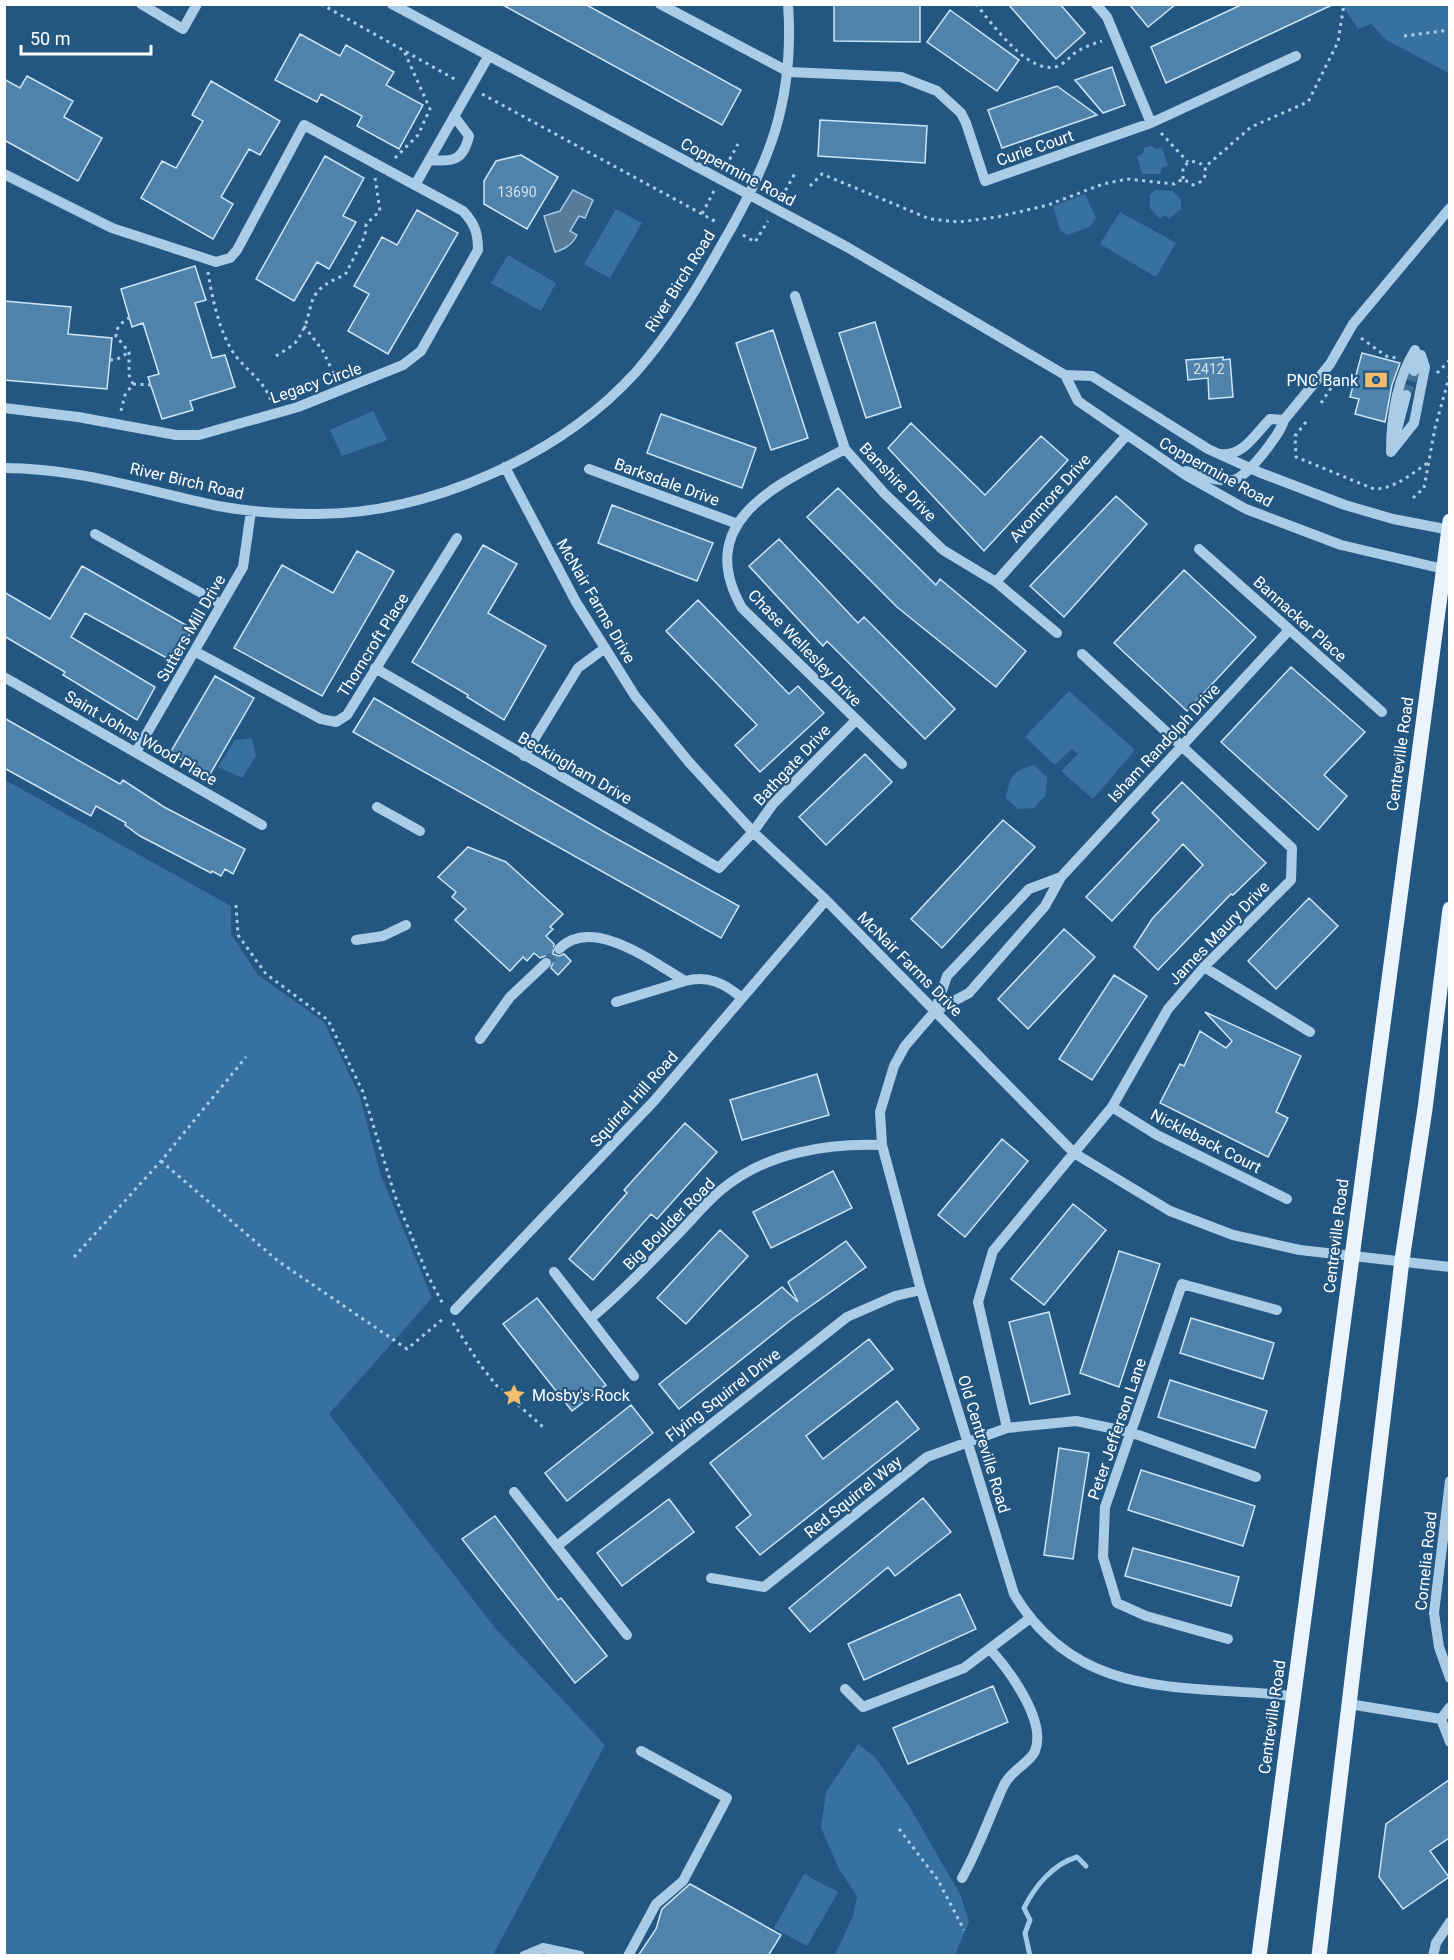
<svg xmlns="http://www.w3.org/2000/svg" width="1454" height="1960" viewBox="0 0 1454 1960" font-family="Roboto,sans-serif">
  <rect width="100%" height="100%" fill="#235781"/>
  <path fill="#37719f" d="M1342,5H1449V73L1386,40L1371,24L1358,29Z
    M1151,146L1156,149L1162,147L1168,166L1162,167L1161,174H1142L1137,156L1143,154L1144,148Z
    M1155,190L1173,191L1181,200V209L1169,219L1165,215L1160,219L1150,208V195Z
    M1085,194L1096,218L1090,227L1067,235L1060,230L1053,206Z
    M616,209L642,223L610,278L584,264Z
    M1120,212L1176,243L1156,277L1100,244Z
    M508,255L556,283L541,311L491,283Z
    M373,411L387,440L342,456L330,430Z
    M1069,691L1135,750L1093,799L1061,771L1078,754L1072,749L1055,765L1025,737Z
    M252,738L256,756L242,778L218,767L235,740Z
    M1034,765L1047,777L1046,795L1034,808L1018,809L1006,798C1010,776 1012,771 1034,765Z
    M5,780L231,906V934L258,975L324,1022L359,1094L381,1176L432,1298L329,1414L496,1629L605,1745L493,1955H5Z
    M858,1744L875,1757L909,1806L960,1894L969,1921L955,1955H835L853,1916L857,1896L839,1869L821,1828L826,1792Z
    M804,1874L838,1892L807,1946L774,1928Z"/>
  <path fill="#577b99" stroke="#9ec9e8" stroke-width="1.5" d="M573,190L593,200L585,218L579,216L570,231L577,235C572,245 565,249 555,252L544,216L560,211Z"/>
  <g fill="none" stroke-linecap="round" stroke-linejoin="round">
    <path stroke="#9ec9e8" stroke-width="5" d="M1030,1956L1025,1933L1030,1920L1024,1908C1035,1886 1053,1864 1077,1857L1086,1866"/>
  </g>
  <path fill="#5083ac" stroke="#cde4f6" stroke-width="1.5" d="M501,4H585L741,90L722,125Z
    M834,4H920V42L834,41Z
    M1008,4H1060L1085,33L1056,59Z
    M1129,4H1176L1148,27Z
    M1243,4H1334L1166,83L1151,47Z
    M950,10L1019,60L997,91L927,42Z
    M300,34L340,56L346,45L394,72L386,85L423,105L399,149L357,126L362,116L321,94L317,102L275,80Z
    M1112,67L1125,105L1103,113L1075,80Z
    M27,76L73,101L64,117L102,138L78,181L4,140V79L20,88Z
    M211,81L280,121L260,155L249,149L221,197L233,204L213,239L141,198L162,161L176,168L203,121L192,115Z
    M1057,86L1097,115L1002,148L988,110Z
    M820,120L927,126L925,163L818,156Z
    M521,155L558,177L527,229L484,204V181L496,161Z
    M325,156L364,178L343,216L356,222L329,269L317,262L294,301L256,279Z
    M417,210L458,233L388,354L348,331L369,294L354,286L382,237L397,245Z
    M195,266L206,300L195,303L212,358L225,355L235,387L190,401L193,410L162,419L148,377L159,374L143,323L132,327L121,289Z
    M4,301L71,307L68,334L112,338L107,389L4,380Z
    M875,322L901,407L866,418L839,333Z
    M773,330L808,438L771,450L736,343Z
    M1362,353L1400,363L1392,385L1385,422L1355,414L1359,399L1350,397Z
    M1223,357V360L1230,359L1233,397L1209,399L1208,378L1188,380L1186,360Z
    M661,414L756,448L742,488L647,453Z
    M911,423L985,495L1041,436L1068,460L984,551L888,448Z
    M838,488L936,585L940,579L1026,651L996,687L897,607L807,517Z
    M1116,496L1147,524L1064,617L1030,586Z
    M612,505L713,543L697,581L598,543Z
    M779,539L858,623L864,617L955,709L925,739L827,641L823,646L749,566Z
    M483,545L517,564L488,613L546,646L504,720L467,697L468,695L412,662Z
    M357,551L394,571L322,696L234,648L282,565L333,593Z
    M82,566L193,629L174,662L85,613L71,637L155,687L137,720L63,675L65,672L4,636V592L50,619Z
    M1184,570L1256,637L1187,711L1114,643Z
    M698,600L789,694L798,686L824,713L760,772L735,745L757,725L666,631Z
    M1291,667L1365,732L1324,775L1347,796L1318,830L1221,742Z
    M215,676L254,698L209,776L170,753Z
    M374,698L608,834L739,906L721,938L353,732Z
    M4,718L120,784L123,780L164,807L245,849L233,874L225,869L221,876L212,871L211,873L140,836L125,825L126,823L96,806L91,816L4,768Z
    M865,754L892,782L826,845L799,817Z
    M1182,782L1266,863L1233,895L1231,894L1158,970L1134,947L1152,919L1203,865L1183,844L1112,921L1086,897L1159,820L1152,813Z
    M1003,820L1035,847L942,948L911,919Z
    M468,847L506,862L563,914L550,927L553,929L546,936L554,944L553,954L559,956L564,954L571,961L558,975L551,968L553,962L551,957L545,956L540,958L534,953L527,961L523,957L510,971L455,920L466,909L452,897L456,892L438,877Z
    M1309,898L1338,926L1276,989L1248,961Z
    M1064,929L1095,957L1028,1029L998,999Z
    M1114,975L1147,996L1092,1080L1059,1059Z
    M1205,1012L1301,1056L1276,1112L1288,1118L1268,1157L1160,1103L1180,1064L1184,1066L1200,1031L1226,1048L1232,1041Z
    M817,1074L829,1115L742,1140L730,1100Z
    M685,1123L717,1152L657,1219L651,1214L593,1280L569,1259L627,1193L624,1190Z
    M1002,1139L1028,1161L965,1237L938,1215Z
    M833,1171L852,1208L771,1248L753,1212Z
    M1073,1204L1106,1230L1044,1305L1011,1279Z
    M720,1230L748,1256L686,1324L657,1298Z
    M846,1241L866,1267L791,1320L679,1409L659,1384L782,1287L798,1302L788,1282Z
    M1119,1251L1160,1264L1119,1387L1080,1373Z
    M537,1298L606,1385L572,1411L503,1324Z
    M1049,1312L1070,1394L1030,1404L1009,1322Z
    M1191,1318L1274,1343L1263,1379L1180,1353Z
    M869,1339L893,1369L806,1436L823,1459L897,1401L919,1429L760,1555L736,1527L751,1515L710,1463Z
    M1170,1380L1267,1411L1255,1448L1158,1417Z
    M631,1405L653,1433L567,1501L545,1473Z
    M1059,1448L1089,1453L1073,1559L1044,1555Z
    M1141,1470L1255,1506L1243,1546L1128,1510Z
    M923,1498L951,1532L895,1576L888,1567L810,1632L789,1608Z
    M669,1499L694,1532L622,1586L597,1553Z
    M495,1516L558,1600L561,1598L607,1656L575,1683L462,1539Z
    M1133,1548L1239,1577L1231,1606L1125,1576Z
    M960,1594L976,1629L864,1680L848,1644Z
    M993,1686L1008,1722L908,1764L893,1728Z
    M1449,1780V1838L1430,1851L1449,1877L1403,1909L1379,1877L1386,1824Z
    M690,1884L781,1935L768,1956H638L656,1929L662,1909Z"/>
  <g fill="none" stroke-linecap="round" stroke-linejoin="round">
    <path stroke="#447094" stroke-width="10" stroke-dasharray="10 5" stroke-linecap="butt" d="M1406,395L1414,371
      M546,963L559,949"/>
    <path stroke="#aacce7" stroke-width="3" stroke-dasharray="3 4.5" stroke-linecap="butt" d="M321,4L458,81
      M976,4C992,24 1030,77 1058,66C1065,63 1070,57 1076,52C1084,47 1093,44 1102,41
      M1404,36L1450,30
      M482,94L702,214
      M1161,133L1188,162
      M395,158L418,135L430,109L404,51
      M726,166L738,144
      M1183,179V167C1190,160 1197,160 1205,167
      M810,186L822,174L930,219L959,222L997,217L1048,205L1103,184L1127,179L1174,184L1183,179L1193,185C1203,182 1207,177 1205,167L1251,127L1308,102L1338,42L1344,4
      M714,191L702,214L718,223
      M782,197L795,173
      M743,235L755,242L768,221
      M208,272C212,297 218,326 231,349C242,368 264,379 271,401
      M304,326L323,351L331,368
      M1361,338L1386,356L1396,358
      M276,356C283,351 294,346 298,339C319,306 299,293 345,275L365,236L366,224L380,211L375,178
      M110,360H116L129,352
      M1437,373L1450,360
      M133,384L151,385
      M1321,403L1335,382
      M121,411L125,395L133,384L129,375V352L116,336C116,326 122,323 130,317
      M1306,422L1295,436L1296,457L1374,489C1395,489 1413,473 1430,461
      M1413,498L1424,488L1435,428L1450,374
      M236,905L238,935L266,974L328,1020L363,1092L395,1196L428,1276L443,1304
      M161,1161L278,1261L407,1349L444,1318
      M74,1257L161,1161L246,1057
      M453,1323L481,1366L497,1386L543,1427
      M899,1829L938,1880L964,1930"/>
    <path stroke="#aacce7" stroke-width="10" d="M141,4L183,29L197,4
      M392,4L847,247L1065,375L1092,376L1208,449L1261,473L1345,505L1393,519L1450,530
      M660,4L789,72L901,77L937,91L961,113L966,123L985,181L1151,123L1296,56
      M1096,4L1107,17L1151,123
      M429,160C453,162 463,161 469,136L454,116
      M4,174L112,228L216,262L230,258L237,250L304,125L463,211C475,224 478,233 478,250L421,351L403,365L298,407L199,435H176L78,417L4,408
      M415,185L488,57
      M795,296L845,449L884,493L943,550L996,582L1057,633
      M1414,371L1421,355
      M1065,375L1078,401L1187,476L1246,509L1341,545L1448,570
      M1395,437L1406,395
      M845,449C779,484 692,520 742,608L902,764
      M1391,452C1391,416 1396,381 1415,350
      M1391,452L1414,423L1425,367L1421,355
      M1221,454C1243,457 1256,433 1270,419L1284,420
      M505,467L576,602L605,648L635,696L688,761L753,832L826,900L1074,1153L1170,1211L1233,1235L1300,1250L1450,1267
      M4,468C79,468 146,491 218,506C250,512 283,514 316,514C429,514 560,456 636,372C670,333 696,291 721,246C769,164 795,101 788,4
      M589,469L735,523
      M1186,471C1201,475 1217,482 1233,480C1247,478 1281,433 1284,420L1330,364L1353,324L1450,208
      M95,534L221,604
      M1199,549L1382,712
      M996,582L1126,436
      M196,652L321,719L336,722L347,715L457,538
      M375,668L719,868L753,832L773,804L855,721
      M4,677L262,825
      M136,752L243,567L251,511
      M524,756L578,668L605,648
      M377,807L420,831
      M1061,877L1289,630
      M356,940L383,936L406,925
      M559,949C593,915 652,962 685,981C708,975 724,983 742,998
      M1204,967L1310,1032
      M616,1002L685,981
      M935,1011L969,993L1045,906L1061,877L1029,889L947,976L935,1011L905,1046L894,1066L880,1112L882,1145L921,1290L1014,1594C1079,1702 1184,1684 1293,1696
      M480,1039L510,997L546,963
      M1112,1107L1157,1135L1287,1199
      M554,1272L634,1376
      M455,1310L654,1101L826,900
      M590,1319C622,1292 650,1263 679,1233C693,1219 706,1202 721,1190C765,1153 826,1143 882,1145
      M1007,1428L978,1302L993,1251L1112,1107L1168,1009L1204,967L1291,880L1292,848L1082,654
      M1450,1481L1434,1613L1439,1647L1450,1678
      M514,1492L627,1635
      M557,1546L847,1317L895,1296L921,1290
      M711,1578L764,1587L927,1457L1007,1428L1076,1421L1130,1432L1256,1477
      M1228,1639L1146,1616L1117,1603L1103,1557L1105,1507L1182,1284L1277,1310
      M845,1689L863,1707L964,1668L1029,1619
      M1349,1704L1441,1719
      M1441,1719L1450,1742
      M1441,1719L1450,1707
      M962,1878C979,1848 990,1815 1004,1785C1012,1769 1030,1763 1035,1751C1047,1721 1009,1670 990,1649
      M524,1956L543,1948L580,1956
      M628,1956L656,1904L683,1881L727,1798L641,1751
      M1433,1956L1436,1943L1450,1922"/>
    <path stroke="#ebf4fd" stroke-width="15" d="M1259,1956L1450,521
      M1319,1956L1402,1260L1425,1109L1450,909"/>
  </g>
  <defs>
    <g id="bank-bare" transform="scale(1.8)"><path d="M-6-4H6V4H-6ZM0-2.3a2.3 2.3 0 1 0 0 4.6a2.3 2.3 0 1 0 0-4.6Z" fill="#f2bc6c" stroke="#235781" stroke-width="2.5" paint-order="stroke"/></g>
    <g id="sight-bare" transform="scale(1.8)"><path d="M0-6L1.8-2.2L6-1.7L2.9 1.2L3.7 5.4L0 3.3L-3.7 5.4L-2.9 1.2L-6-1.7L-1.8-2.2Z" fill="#f2bc6c" stroke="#235781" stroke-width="2.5" paint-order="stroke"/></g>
  </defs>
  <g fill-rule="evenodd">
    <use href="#bank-bare" x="1376" y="380"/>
    <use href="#sight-bare" x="514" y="1395"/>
  </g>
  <g text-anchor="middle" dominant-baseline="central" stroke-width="4.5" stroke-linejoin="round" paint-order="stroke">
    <g font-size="14" fill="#d3e0ea">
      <text x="517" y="192">13690</text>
      <text x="1209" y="369">2412</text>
    </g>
    <g font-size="16" fill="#fff" stroke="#235781">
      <text transform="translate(1035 148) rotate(-19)">Curie Court</text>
      <text transform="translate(738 172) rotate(28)">Coppermine Road</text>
      <text transform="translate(680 281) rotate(-58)">River Birch Road</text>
      <text transform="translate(316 383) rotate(-19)">Legacy Circle</text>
      <text transform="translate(1216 472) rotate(29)">Coppermine Road</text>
      <text transform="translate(187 481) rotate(13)">River Birch Road</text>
      <text transform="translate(667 482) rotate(20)">Barksdale Drive</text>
      <text transform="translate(898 482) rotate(46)">Banshire Drive</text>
      <text transform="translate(1050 498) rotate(-48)">Avonmore Drive</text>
      <text transform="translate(596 601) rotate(60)">McNair Farms Drive</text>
      <text transform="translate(1300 619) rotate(42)">Bannacker Place</text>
      <text transform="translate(191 628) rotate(-60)">Sutters Mill Drive</text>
      <text transform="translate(373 645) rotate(-58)">Thorncroft Place</text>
      <text transform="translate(805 648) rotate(46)">Chase Wellesley Drive</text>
      <text transform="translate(141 738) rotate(30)">Saint Johns Wood Place</text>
      <text transform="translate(1164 743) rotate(-47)">Isham Randolph Drive</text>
      <text transform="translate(1400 754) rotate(-82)">Centreville Road</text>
      <text transform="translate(792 765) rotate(-47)">Bathgate Drive</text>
      <text transform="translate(575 768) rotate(30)">Beckingham Drive</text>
      <text transform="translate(1219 933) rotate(-46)">James Maury Drive</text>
      <text transform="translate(910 964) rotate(45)">McNair Farms Drive</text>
      <text transform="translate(634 1099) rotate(-48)">Squirrel Hill Road</text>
      <text transform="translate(1206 1141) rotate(27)">Nickleback Court</text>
      <text transform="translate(669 1224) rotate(-45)">Big Boulder Road</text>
      <text transform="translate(1336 1236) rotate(-83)">Centreville Road</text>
      <text transform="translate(723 1395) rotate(-38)">Flying Squirrel Drive</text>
      <text transform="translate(1117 1429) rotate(-71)">Peter Jefferson Lane</text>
      <text transform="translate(984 1444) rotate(73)">Old Centreville Road</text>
      <text transform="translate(853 1497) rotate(-39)">Red Squirrel Way</text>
      <text transform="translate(1426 1561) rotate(-84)">Cornelia Road</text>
      <text transform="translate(1272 1717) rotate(-82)">Centreville Road</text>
    </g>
    <g font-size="16" fill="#fff" stroke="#235781" text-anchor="end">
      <text x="1358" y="380">PNC Bank</text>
      <text x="532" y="1395" text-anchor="start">Mosby's Rock</text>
    </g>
  </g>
  <rect width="1454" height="1960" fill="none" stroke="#ffffff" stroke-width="12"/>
  <path d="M21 45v9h130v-9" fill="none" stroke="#ffffff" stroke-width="3"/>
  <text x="30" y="45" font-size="18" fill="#ffffff" stroke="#235781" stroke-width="4.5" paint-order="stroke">50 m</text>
</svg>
